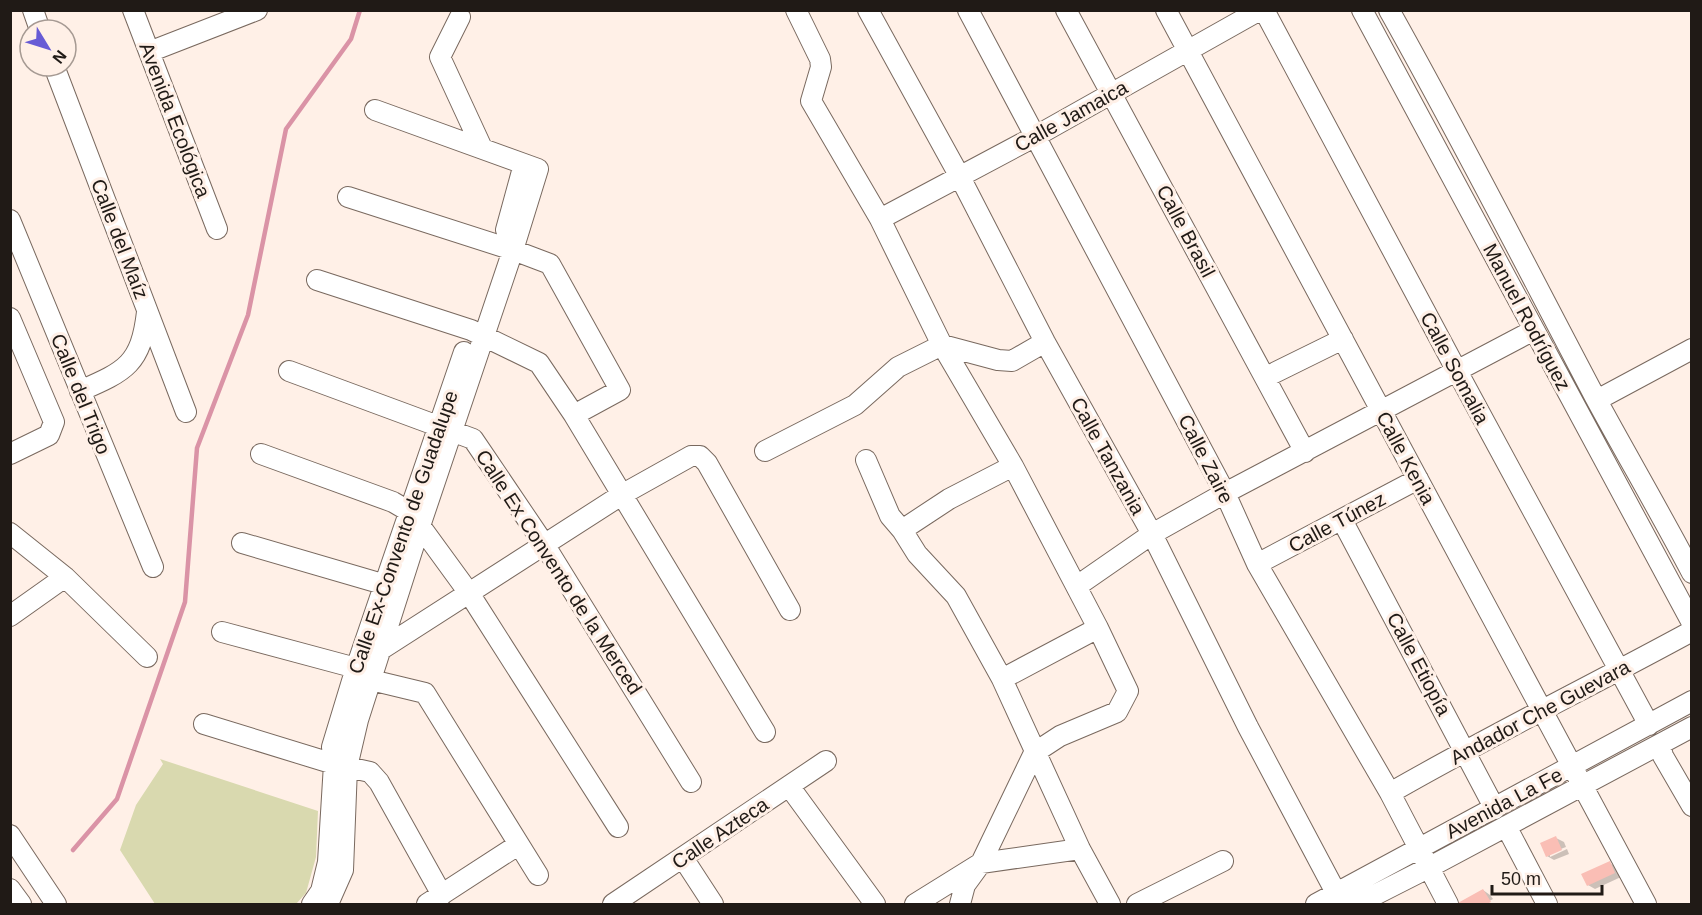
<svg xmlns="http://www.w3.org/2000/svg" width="1702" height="915" viewBox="0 0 1702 915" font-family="Arial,sans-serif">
  <rect width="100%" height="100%" fill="#fff0e7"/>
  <path fill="#d9d9af" d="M160,759L318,811L316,857L306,893L296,904H155L120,850L136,805L163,764Z"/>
  <path fill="#0003" d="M1556,838L1564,842L1566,847L1550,853V857L1567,849L1569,854L1554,860L1547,856Z
    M1609,863L1617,867L1621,877L1595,889L1588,885Z
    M1483,890L1490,895L1493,899L1484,904H1459Z"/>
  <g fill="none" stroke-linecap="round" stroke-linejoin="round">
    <path stroke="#da93a6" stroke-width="4.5" d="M73,850L117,799L185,602L197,448L248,315L286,129L351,39L360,10"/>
  </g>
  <path fill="#fabeb5" d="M1556,836L1562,850L1546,857L1540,843Z
    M1610,861L1615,873L1587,886L1581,874Z
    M1483,889L1491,902L1487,904H1456Z"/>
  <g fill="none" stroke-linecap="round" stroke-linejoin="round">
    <g stroke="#79695f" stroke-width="22">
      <path id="minor" d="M33,10L40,30
        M133,10L217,229
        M796,10L820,59L821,67L811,101L880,219L942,345L1013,466L1098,628L1128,691L1117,712L1060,736L1034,753L981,863L965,885L960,904
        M868,10L960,177L1045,342L1152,534L1248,727L1342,904
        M968,10L1225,493L1257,564L1390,793L1448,904
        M1066,10L1305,452
        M1166,10L1646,904
        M1264,10L1457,371L1649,725
        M1362,10L1692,623
        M1389,10C1461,138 1527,268 1595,397C1627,456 1661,514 1692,573
        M460,17L440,57L482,148
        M149,52L257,10
        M54,66L186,412
        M348,197L513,250L550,264L620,390L574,415
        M880,219L1036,136L1260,10
        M10,220L153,567
        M506,230L524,164
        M317,280L471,330L539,363L574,415L765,732
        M10,318L54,422L49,435L10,454
        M289,371L473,439L544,544L691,782
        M1266,377L1343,339
        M80,391C126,371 141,364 147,312
        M1597,400L1692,349
        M765,451L855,405L898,367L942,345L998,360L1012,361L1045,342
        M261,454L393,502L410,512L469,593L618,827
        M866,460L890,516L902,530L949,499L1013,466
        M1342,520L1495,809
        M902,530L917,554L956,596L1002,679
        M10,533L65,577L147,657
        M242,543L386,585L393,595
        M1257,564L1418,479
        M1077,586L1152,534L1225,493L1534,330
        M10,616L65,577
        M1098,628L1002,679L1080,849L1110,904
        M222,632L356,668L371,680L425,693L538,875
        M377,652L623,494L691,456H700L707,463L790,610
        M204,724L334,764L370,772L379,782L442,895
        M1660,745L1663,756L1692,806
        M789,786L875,904
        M1390,793C1489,736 1591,686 1692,631
        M1506,826L1547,904
        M10,835L56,904
        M683,858L713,904
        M10,889L21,904
        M312,904L321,891L328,862L334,764L332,747L356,668L464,352
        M328,904L343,870L347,767L358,720L420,526L513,250L538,169L375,110
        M427,904L518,845
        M613,904L826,761
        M915,904L981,863L1080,849
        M1137,904L1223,861
        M1316,904L1692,701
        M1357,904L1428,868L1692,727"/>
    </g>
    <use href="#minor" stroke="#fff" stroke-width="20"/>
  </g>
  <g text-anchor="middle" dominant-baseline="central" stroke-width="6" stroke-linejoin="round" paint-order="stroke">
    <g font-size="20" fill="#201a16" stroke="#fff0e7">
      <text transform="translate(1071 116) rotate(-29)">Calle Jamaica</text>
      <text transform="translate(175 120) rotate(69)">Avenida Ecológica</text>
      <text transform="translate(1186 231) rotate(62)">Calle Brasil</text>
      <text transform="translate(120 239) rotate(69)">Calle del Maíz</text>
      <text transform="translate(1527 317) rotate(62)">Manuel Rodríguez</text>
      <text transform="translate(1455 368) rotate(62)">Calle Somalia</text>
      <text transform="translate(81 394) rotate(68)">Calle del Trigo</text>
      <text transform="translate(1108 456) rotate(61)">Calle Tanzania</text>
      <text transform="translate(1406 458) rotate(62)">Calle Kenia</text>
      <text transform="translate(1206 459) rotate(63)">Calle Zaire</text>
      <text transform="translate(1337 522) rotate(-28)">Calle Túnez</text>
      <text transform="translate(403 532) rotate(-71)">Calle Ex-Convento de Guadalupe</text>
      <text transform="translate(559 572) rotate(57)">Calle Ex Convento de la Merced</text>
      <text transform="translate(1419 664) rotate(62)">Calle Etiopía</text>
      <text transform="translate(1540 712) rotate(-28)">Andador Che Guevara</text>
      <text transform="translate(1504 803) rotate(-28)">Avenida La Fe</text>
      <text transform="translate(720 833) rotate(-34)">Calle Azteca</text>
    </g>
  </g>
  <rect width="1702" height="915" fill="none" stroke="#201a16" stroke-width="24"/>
  <g transform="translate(48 48) rotate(128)"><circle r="28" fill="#fff0e7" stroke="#a69a93" stroke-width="1.5"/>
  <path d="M0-4.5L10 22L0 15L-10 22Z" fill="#675bd5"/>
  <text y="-9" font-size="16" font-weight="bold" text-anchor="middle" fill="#201a16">N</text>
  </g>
  <path d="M1492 885v9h110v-9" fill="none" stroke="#201a16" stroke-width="3"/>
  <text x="1501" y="885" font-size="18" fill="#201a16" stroke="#fff0e7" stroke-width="4.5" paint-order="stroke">50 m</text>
</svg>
